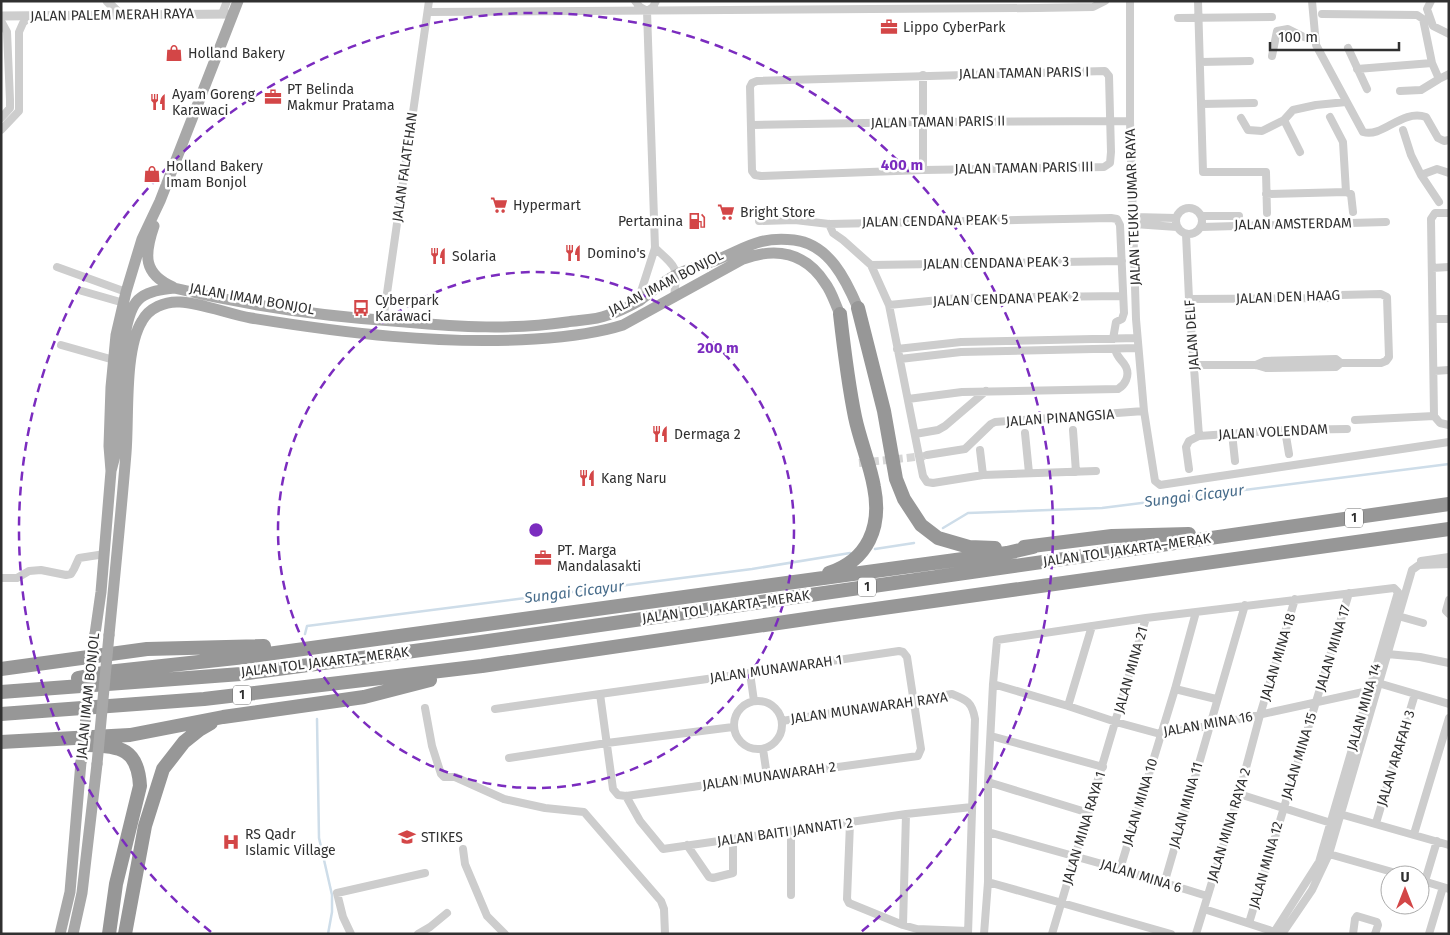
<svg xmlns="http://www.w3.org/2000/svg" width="1450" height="935" viewBox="0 0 1450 935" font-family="'Fira Sans',sans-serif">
  <rect width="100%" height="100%" fill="#fff"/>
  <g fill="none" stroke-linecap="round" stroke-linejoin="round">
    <path stroke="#cedde9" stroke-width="2.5" d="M943,528L968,513L1102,508L1449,464
      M875,549L914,543
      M305,634L307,626L752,569L850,553
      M317,719L319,838L332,895V912L328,934"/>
    <path stroke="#d6d6d6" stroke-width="8" stroke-dasharray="8 4" stroke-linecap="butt" d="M859,463L925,456"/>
    <path stroke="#cdcdcd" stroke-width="8" d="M635,1L640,7L647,11
      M1130,1V121L1136,319L1144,411L1155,481L1160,485L1449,442
      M1198,1L1203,172H1266L1267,213
      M1312,1L1316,45L1363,132C1383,138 1401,109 1426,117L1438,138L1444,141L1449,140
      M1431,1L1427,9L1433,26L1449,34
      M647,11L653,7L656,1
      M428,12L1037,8L1093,7L1105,1
      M222,14L227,1
      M1322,14L1417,15L1423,19L1432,63L1439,79L1421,90L1400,91
      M1178,18L1272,17
      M1,21L7,32L10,100V108L1,118
      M1348,48L1367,89
      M1272,56L1277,31L1288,29L1304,37L1315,39
      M1200,62L1250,61
      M1357,69L1432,63
      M1105,71L1109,76L1111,152L1110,163L1104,167L923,170L761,176L755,175L752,171L750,87L752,83L757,81Z
      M923,75V170
      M1439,79L1449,74
      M1201,104L1254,103
      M1330,117L1343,142L1346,192L1351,194L1353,212
      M1241,118L1248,130L1262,131L1284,120L1293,110L1316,105L1346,102
      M1284,120L1300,152
      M752,125L923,122L1130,121
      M1,130L19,111V32L23,23L30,16
      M1403,130L1411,155L1421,175L1439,202
      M1421,175L1437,169L1449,173
      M1266,194L1346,192
      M1176 221a13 13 0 1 1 26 0a13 13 0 1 1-26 0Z
      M1449,213H1435L1431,219L1434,416L1440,423L1449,425
      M1201,216H1239
      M1134,217L1176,218
      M759,221L795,220L829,224L1111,218L1117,219L1120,225L1124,313L1122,319L1116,322L1113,339
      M829,224L833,233L843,240L871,265L889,305L923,476L927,482L933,483L983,475L1096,471
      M1134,224L1177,227
      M1201,227L1386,222
      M1186,234L1189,299L1199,436
      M655,248C679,270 677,266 674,298
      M871,265L1122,261
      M57,267L126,292
      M1432,268L1449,267
      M82,291L124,303
      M1189,299L1332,298L1340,295L1381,294L1387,297L1389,357L1386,361L1381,363H1341L1336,359L1265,361L1256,365
      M638,301L655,248L647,11
      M889,305L959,298L1123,296
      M1433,319H1449
      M383,321L429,1
      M61,345L114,360
      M897,349L961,342L1137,338
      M900,359L961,352L1138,348
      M1193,365H1256L1266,368L1336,367L1341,363
      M1434,371L1449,370
      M908,399L962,392L1118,389C1125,385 1130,376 1126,367C1122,359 1118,360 1115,349
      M1355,420L1434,416
      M1073,430L1076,472
      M1285,430L1289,454
      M1025,433L1029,473
      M1232,433L1235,461
      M915,434L938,430L945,426L986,391
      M980,450L983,475
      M927,455L965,449L991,424L995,422L1144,411
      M1189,469L1186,447L1189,441L1199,436L1285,430L1347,429
      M1421,561L1449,557
      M1,578H17L29,571L41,570L66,575L71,574L74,569L79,558L105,554
      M1449,600L1446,611L1449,614
      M1398,616L1423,623
      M899,651L903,652L907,657L921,749L918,756L626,796L618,795L613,789L600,694L750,673Z
      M1387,654L1420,657L1449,663
      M750,673L754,701
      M1378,683L1449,704
      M993,684L1068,706L1116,722L1160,734L1208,726L1368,691
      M1175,689L1216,699
      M734 725a24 24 0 1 1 48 0a24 24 0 1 1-48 0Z
      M1068,706L1092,626
      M425,708L432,746L441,774L444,777H455L504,799L545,808L584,812L661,901L664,909L665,934
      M495,709L600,694
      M782,721L952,694C967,700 972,702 975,719L968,934
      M991,736L1103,767
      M763,749L767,776
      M509,758L607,743L733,727
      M988,782L1089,813
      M1239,794L1331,823
      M626,796L640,821L663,849L906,814L972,807
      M1340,814L1449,845
      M850,823L847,899L849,903L903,925L917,929L968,931
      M1376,823L1415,694
      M791,831V895
      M988,832L1120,869L1207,896
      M1414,834L1449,718
      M687,845L709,877L713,878L733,873V839
      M463,849L465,864L487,916L505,934
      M1329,854L1403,875
      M1120,869L1175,689L1196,612
      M1420,880L1449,889
      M1425,881L1437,841
      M988,882L1171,934
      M1164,884L1245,605
      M1204,909L1275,932
      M1249,923L1349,593
      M903,925L906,814
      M351,934L343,917L337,893L425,873
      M418,934L430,927L447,913
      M984,934L988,882V782L993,684L997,640L1146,618L1394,588L1398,592L1319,862L1273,934
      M1052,934L1146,618
      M1196,934L1239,794L1260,715L1295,599
      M1282,934L1312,890L1329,854L1412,570L1419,565L1449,564
      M1353,934L1355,919L1357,916L1377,922L1378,925L1375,934
      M1429,934L1443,887"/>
    <path stroke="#cdcdcd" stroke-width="9" d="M107,1L121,15
      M1,16L233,14"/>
    <path stroke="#a8a8a8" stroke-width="11" d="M154,226C144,255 143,274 173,287
      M111,471C113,463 115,456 117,448C121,417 117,321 138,300C147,291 161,290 174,288C249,306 328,317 405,322C459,327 513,330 567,322C580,320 596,320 608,315C618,312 630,306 639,301C651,292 662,282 676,275C689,268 705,265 719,259C747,247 761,236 794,240C829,244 846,280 858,308
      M95,634L101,592L111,471L109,446L111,387L116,335L126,292L142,239L160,201L238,1
      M109,635C115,574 121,514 126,453C129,417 124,350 142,321C149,308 165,301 180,302C201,303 229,314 251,318C344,333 440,345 535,339C564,337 595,334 623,325L743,259C776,247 805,252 825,283C832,292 835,304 840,314
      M60,934L70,892L81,762
      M73,934L82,893L97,764"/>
    <path stroke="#979797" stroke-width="14" d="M858,308L884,411L896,479L904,499L921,525L938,538L969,547L995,548
      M1024,547L1112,536L1189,534
      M829,573C868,560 882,527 874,487C870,464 860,441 855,417C848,383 844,349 840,314
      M1,669L147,649L264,646
      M78,678L107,672L245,657L1007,553L1033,547
      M1,692L241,674L474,643L1449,504
      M1,714L204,699L482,666L833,615L1449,529
      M1,742L130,735L223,717L364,697L430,680
      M88,745C121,746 138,749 140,786L116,884L109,934
      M125,934L145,826L163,769L184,742L199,730L211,723"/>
    <path stroke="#a8a8a8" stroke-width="11" d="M81,762L95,634
      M97,764L109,635"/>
  </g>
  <g fill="none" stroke="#7b2cbf" stroke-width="2.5" stroke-dasharray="9 6">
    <circle cx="536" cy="530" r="258"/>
    <path d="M211 932A517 517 0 1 1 861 932"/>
  </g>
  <defs>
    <g id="office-bare" transform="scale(1.35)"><path d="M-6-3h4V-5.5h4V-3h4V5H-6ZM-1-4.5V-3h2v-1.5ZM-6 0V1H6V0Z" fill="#d34647" stroke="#fff" stroke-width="2.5" paint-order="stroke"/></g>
    <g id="shop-bare" transform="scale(1.35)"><path d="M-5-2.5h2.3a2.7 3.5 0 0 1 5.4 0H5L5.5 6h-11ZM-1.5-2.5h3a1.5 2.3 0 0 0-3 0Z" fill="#d34647" stroke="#fff" stroke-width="2.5" paint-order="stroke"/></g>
    <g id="restaurant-bare" transform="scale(1.35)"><path d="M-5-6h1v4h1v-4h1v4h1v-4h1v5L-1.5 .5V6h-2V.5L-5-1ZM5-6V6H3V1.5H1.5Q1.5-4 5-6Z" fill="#d34647" stroke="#fff" stroke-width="2.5" paint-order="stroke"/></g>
    <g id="supermarket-bare" transform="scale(1.35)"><path d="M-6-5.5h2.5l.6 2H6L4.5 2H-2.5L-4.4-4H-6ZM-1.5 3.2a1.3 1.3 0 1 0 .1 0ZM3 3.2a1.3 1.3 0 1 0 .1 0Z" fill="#d34647" stroke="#fff" stroke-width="2.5" paint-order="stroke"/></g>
    <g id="fuel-bare" transform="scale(1.35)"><path d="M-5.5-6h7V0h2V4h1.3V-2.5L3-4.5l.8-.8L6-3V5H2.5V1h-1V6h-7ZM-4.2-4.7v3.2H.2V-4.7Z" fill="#d34647" stroke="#fff" stroke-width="2.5" paint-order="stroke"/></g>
    <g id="bus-bare" transform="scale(1.35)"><path d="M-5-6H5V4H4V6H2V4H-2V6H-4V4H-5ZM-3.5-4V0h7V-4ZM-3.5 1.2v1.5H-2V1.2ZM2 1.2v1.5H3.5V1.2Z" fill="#d34647" stroke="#fff" stroke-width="2.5" paint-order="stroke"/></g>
    <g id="university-bare" transform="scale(1.35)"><path d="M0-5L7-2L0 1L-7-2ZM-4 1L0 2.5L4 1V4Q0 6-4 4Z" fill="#d34647" stroke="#fff" stroke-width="2.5" paint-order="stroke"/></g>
    <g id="hospital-bare" transform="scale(1.35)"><path d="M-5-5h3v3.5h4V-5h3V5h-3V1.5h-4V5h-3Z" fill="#d34647" stroke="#fff" stroke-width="2.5" paint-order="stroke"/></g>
  </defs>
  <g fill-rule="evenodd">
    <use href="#office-bare" x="889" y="27"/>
    <use href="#shop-bare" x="174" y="53"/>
    <use href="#office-bare" x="273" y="97"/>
    <use href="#restaurant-bare" x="158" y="102"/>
    <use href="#shop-bare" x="152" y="174"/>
    <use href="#supermarket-bare" x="499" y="205"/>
    <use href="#supermarket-bare" x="726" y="212"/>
    <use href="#fuel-bare" x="697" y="221"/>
    <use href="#restaurant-bare" x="573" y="253"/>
    <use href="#restaurant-bare" x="438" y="256"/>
    <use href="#bus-bare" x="361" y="308"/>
    <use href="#restaurant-bare" x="660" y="434"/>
    <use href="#restaurant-bare" x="587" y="478"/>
    <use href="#office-bare" x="543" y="558"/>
    <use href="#university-bare" x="407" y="837"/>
    <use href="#hospital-bare" x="231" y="842"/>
  </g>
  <g text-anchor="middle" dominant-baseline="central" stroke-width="5" stroke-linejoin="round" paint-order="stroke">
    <g fill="#fff" stroke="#6e6e6e" stroke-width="1">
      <rect x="1345" y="508.5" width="18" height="19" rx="4"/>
      <rect x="858" y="577.5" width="18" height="19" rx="4"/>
      <rect x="233" y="685.5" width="18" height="19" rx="4"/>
    </g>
    <g font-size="12" font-weight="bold" fill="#303030">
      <text x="1354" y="518">1</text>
      <text x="867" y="587">1</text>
      <text x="242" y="695">1</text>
    </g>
    <g font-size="14" fill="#303030" stroke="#fff">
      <text transform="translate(112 15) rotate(-1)">JALAN PALEM MERAH RAYA</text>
      <text transform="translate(1024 73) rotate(-1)">JALAN TAMAN PARIS I</text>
      <text transform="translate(938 122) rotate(-1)">JALAN TAMAN PARIS II</text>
      <text transform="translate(405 167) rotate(-82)">JALAN FALATEHAN</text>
      <text transform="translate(1024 168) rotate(-1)">JALAN TAMAN PARIS III</text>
      <text transform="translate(1133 207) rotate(-92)">JALAN TEUKU UMAR RAYA</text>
      <text transform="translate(935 221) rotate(-1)">JALAN CENDANA PEAK 5</text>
      <text transform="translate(1293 224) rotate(-1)">JALAN AMSTERDAM</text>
      <text transform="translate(996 263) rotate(-1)">JALAN CENDANA PEAK 3</text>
      <text transform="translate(666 283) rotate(-27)">JALAN IMAM BONJOL</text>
      <text transform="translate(1288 297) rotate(-2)">JALAN DEN HAAG</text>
      <text transform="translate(252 299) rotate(10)">JALAN IMAM BONJOL</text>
      <text transform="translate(1006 299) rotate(-2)">JALAN CENDANA PEAK 2</text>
      <text transform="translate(1192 335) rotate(-94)">JALAN DELF</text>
      <text transform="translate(1060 418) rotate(-4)">JALAN PINANGSIA</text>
      <text transform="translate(1273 432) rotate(-3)">JALAN VOLENDAM</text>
      <text transform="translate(1127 550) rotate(-8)">JALAN TOL JAKARTA–MERAK</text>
      <text transform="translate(726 607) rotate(-8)">JALAN TOL JAKARTA–MERAK</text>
      <text transform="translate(1333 648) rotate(-73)">JALAN MINA 17</text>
      <text transform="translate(1278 657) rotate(-73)">JALAN MINA 18</text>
      <text transform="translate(325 662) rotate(-7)">JALAN TOL JAKARTA–MERAK</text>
      <text transform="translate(776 669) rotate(-8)">JALAN MUNAWARAH 1</text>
      <text transform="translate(1131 670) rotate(-74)">JALAN MINA 21</text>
      <text transform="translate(88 696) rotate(-84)">JALAN IMAM BONJOL</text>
      <text transform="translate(1364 707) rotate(-74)">JALAN MINA 14</text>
      <text transform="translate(869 708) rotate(-8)">JALAN MUNAWARAH RAYA</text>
      <text transform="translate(1208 724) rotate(-10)">JALAN MINA 16</text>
      <text transform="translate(1299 756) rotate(-73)">JALAN MINA 15</text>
      <text transform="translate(1396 758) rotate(-73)">JALAN ARAFAH 3</text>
      <text transform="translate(769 776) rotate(-8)">JALAN MUNAWARAH 2</text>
      <text transform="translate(1140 802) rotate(-73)">JALAN MINA 10</text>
      <text transform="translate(1186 805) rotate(-74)">JALAN MINA 11</text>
      <text transform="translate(1229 825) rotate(-73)">JALAN MINA RAYA 2</text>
      <text transform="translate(1084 828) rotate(-73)">JALAN MINA RAYA 1</text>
      <text transform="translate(785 832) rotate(-8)">JALAN BAITI JANNATI 2</text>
      <text transform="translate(1266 865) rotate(-74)">JALAN MINA 12</text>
      <text transform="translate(1141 876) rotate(17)">JALAN MINA 6</text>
    </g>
    <g font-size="14" fill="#303030" stroke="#fff" text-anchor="start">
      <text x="903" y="27">Lippo CyberPark</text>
      <text x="188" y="53">Holland Bakery</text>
      <text x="287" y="89">PT Belinda<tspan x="287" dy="16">Makmur Pratama</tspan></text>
      <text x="172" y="94">Ayam Goreng<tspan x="172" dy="16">Karawaci</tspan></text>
      <text x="166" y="166">Holland Bakery<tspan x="166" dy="16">Imam Bonjol</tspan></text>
      <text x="513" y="205">Hypermart</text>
      <text x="740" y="212">Bright Store</text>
      <text x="683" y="221" text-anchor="end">Pertamina</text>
      <text x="587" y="253">Domino's</text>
      <text x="452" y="256">Solaria</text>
      <text x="375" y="300">Cyberpark<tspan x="375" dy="16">Karawaci</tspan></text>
      <text x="674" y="434">Dermaga 2</text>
      <text x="601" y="478">Kang Naru</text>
      <text x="557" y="550">PT. Marga<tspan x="557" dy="16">Mandalasakti</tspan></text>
      <text x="245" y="834">RS Qadr<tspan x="245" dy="16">Islamic Village</tspan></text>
      <text x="421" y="837">STIKES</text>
    </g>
    <g font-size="15" font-style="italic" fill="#466b8a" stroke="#fff">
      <text transform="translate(1194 496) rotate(-7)">Sungai Cicayur</text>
      <text transform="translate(574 592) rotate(-7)">Sungai Cicayur</text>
    </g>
  </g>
  <circle cx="536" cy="530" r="8" fill="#7b2cbf" stroke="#fff" stroke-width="2.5"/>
  <g font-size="15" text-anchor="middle" font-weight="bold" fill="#7b2cbf" stroke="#fff" stroke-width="5" stroke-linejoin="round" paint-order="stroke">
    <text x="902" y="170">400 m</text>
    <text x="718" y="353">200 m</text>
  </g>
  <rect width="1450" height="935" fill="none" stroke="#303030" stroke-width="5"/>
  <g transform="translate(1405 890)"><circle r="24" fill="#ffffff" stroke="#acacac"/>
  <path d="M0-4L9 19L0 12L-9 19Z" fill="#d34647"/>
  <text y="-8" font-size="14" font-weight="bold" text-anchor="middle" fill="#303030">U</text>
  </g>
  <path d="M1270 42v8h129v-8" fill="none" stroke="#303030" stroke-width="2.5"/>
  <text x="1278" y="42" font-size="15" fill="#303030" stroke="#ffffff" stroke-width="4" paint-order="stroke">100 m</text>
</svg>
